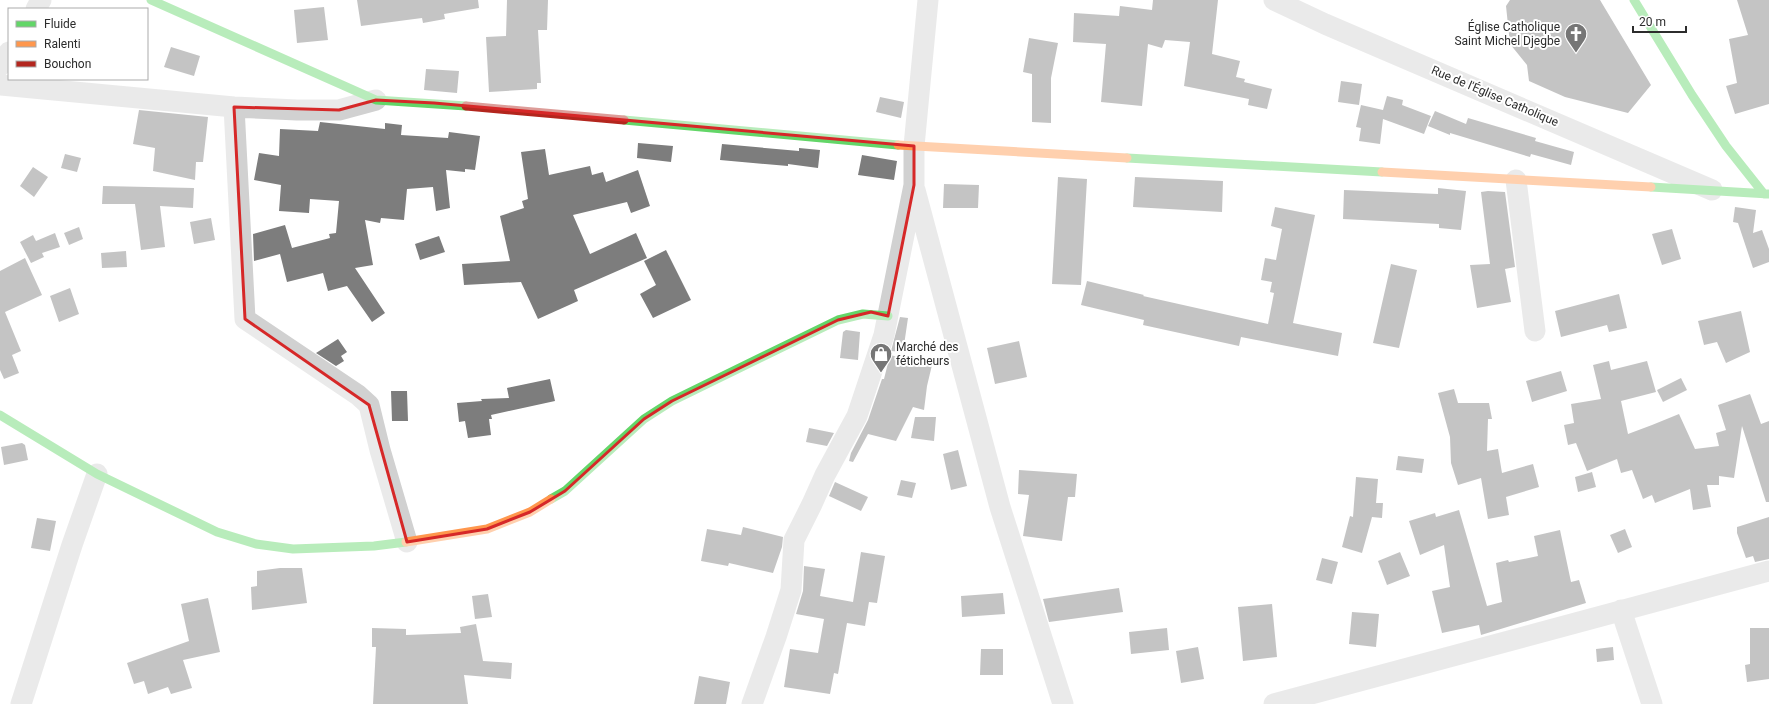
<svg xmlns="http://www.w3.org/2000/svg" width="1769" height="704" viewBox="0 0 1769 704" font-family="Roboto,sans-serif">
  <rect width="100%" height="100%" fill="#fff"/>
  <path fill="#7d7d7d" d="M357,0H478L479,8L444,14L445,19L423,23L422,18L361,26Z
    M507,0H548L547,30H538L541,83H537V89L489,92L486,37L506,36Z
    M1153,0H1218L1212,54L1240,61L1236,77L1245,79L1244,82L1272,89L1267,109L1248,105L1249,99L1184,86L1190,42L1165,40L1162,48L1148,44L1142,106L1101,102L1106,44L1073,42L1074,13L1119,16L1120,6L1152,10Z
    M1510,0H1600L1651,85L1628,113L1565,97L1529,81L1527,65L1510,44L1506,6Z
    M1737,0H1769V104L1735,114L1726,86L1737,83L1729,39L1748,35Z
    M324,7L328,40L297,43L294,10Z
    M1029,38L1058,43L1051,78V123L1032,122V74L1023,72Z
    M171,47L200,56L194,76L164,67Z
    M426,69L459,71L457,93L424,90Z
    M1341,81L1362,84L1359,105L1338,102Z
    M1387,96L1403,100L1402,105L1431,116L1424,134L1383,119L1380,144L1359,141L1361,128L1356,127L1361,105L1383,110Z
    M880,97L904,102L901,118L876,112Z
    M139,110L208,117L203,162H196L195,180L153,171L155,148L133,144Z
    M1435,111L1466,124L1468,118L1536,138L1535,141L1574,152L1571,165L1531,154L1530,157L1450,133V135L1428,126Z
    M320,122L385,129V123L402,125L401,135L448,138L449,132L480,136L475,170L465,169V172L446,170L450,208L436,211L433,187L407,189L404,220L381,218L380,223L365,220L373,265L355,268L385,313L372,322L347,286L328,291L323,273L287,282L280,254L254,261L253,234L285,225L292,248L330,238L329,234L336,233L339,201L310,199L309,213L279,211L281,185L254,180L259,153L279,156L280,129L318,131Z
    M638,143L673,146L671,162L637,158Z
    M722,144L799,151V148L820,150L818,168L788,164V166L720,160Z
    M545,149L549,175L590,166L592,175L603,172L606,182L638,170L650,206L631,213L627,202L573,215L590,254L636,233L647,258L574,290L578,301L538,319L521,282L464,285L462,264L510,261L500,216L524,208L522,201L528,199L521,152Z
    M65,154L81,158L77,172L61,168Z
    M862,155L897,161L894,180L858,175Z
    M33,167L48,177L34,197L20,186Z
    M1058,177L1087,179L1081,285L1052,284Z
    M1135,177L1223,181L1222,212L1133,207Z
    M944,184L979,185L978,208H943Z
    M103,186L194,188L193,208L160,206L165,247L141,250L135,204H102Z
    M1438,188L1466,191L1461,230L1439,228V224L1343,219L1344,190L1438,194Z
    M1488,191L1505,192L1515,267L1505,269L1511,302L1477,308L1470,265L1490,264L1481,192Z
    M1275,207L1315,215L1293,323L1342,333L1338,356L1241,337L1239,346L1143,325L1144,320L1081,305L1087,281L1144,295L1143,296L1268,324L1274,293L1270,292L1272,282L1261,280L1265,258L1276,260L1282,229L1271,226Z
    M1735,207L1756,210L1753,233L1762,230L1769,249V262L1753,268L1738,223L1733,222Z
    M211,218L215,240L194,244L190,222Z
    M79,227L83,239L69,245L64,233Z
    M1672,229L1681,259L1662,265L1652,234Z
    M55,233L60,247L42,253L44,257L31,263L20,242L33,235L36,241Z
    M439,236L445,252L420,260L415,244Z
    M666,250L691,300L653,318L640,294L656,285L644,261Z
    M126,251L127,267L102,268L101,253Z
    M25,258L42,295L5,312L21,351L12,355L19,373L4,379L0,370V271Z
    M1391,264L1417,270L1399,348L1373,343Z
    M70,288L79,314L59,322L50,296Z
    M1619,294L1627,328L1609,332L1607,325L1561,337L1555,311Z
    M1741,311L1750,352L1726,363L1717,342L1704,345L1698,321Z
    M900,317L908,318L903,352L891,351Z
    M846,330L860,332L858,360L840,358L843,332Z
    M338,339L347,352L341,356L344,361L336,366L316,353Z
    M1019,341L1027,377L995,384L987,348Z
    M890,355L932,365L927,386L924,410L913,407L896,441L868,434L853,462L849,461L851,453L868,420L882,379H884Z
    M1609,361L1611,370L1647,361L1656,392L1621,401L1628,434L1652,425L1679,414L1695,449L1719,446L1716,433L1726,430L1718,405L1750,394L1761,424L1769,421V502H1766L1742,426L1734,478L1719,476V485H1707L1711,507L1693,510L1690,489L1655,503L1652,495L1643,499L1632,470L1621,473L1617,459L1587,471L1576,443L1568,445L1564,425L1574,423L1571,404L1601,399L1593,365Z
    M1561,371L1567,391L1532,402L1526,381Z
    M1681,378L1687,390L1663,402L1657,390Z
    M550,379L555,401L491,415L492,419H489L491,435L468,438L465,421L459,422L457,403L482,401L481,399L509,398L507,388Z
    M1454,389L1458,403H1489L1492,419H1488L1487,451L1498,449L1502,473L1533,464L1539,487L1506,497L1509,515L1488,519L1481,478L1458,485L1451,463L1450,437L1438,393Z
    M391,391H407L408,421H392Z
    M915,417H936L934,441L911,438Z
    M809,428L834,433L827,446L806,442Z
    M22,443L25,445L28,460L4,465L1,447Z
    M958,450L967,486L951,490L943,454Z
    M1398,456L1424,459L1422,473L1396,470Z
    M1019,470L1077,474L1075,497H1068L1062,541L1023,536L1029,495L1018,494Z
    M1592,472L1596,487L1578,492L1575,477Z
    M1356,477L1378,479L1376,503H1383L1382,518L1372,517L1362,553L1342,547L1350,516L1353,517Z
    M901,480L916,483L912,498L897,495Z
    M835,482L868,497L861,511L829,496Z
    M1459,510L1487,606L1502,602L1496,563L1508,560L1509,562L1538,556L1534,536L1560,530L1571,582L1579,580L1586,603L1481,635L1479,625L1442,633L1432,591L1450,587L1444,545L1420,555L1409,521L1435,513L1436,517Z
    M1769,517V559L1755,562L1753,556L1746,558L1737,533V527Z
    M37,518L56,521L50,551L31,548Z
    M743,527L783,537L782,547L773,573L729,563L728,566L701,561L707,529L741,535Z
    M1625,529L1632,547L1618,553L1610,535Z
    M861,552L885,556L877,603L869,602L865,626L847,623L838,674L834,673L830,694L784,687L790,649L818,653L824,619L796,614L803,591L804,566L825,569L820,596L853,602Z
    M1400,552L1410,576L1387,585L1378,561Z
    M1322,558L1338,562L1332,584L1316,580Z
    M280,568H302L307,603L252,610L251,587L257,586V571Z
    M1119,588L1123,612L1049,622L1043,599Z
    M1003,593L1005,614L962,617L961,596Z
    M488,594L492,617L475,619L472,596Z
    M208,598L220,652L183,660L192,688L171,694L168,687L148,694L144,681L134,684L127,663L189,641L181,604Z
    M1272,604L1277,657L1243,661L1238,607Z
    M1352,612L1379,614L1376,647L1349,644Z
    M476,624L483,661L512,663L511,679L464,675L468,704H373L376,647H372V628L406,629V635L461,633L460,627Z
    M1167,628L1169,650L1131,654L1129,632Z
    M1750,628H1769V679L1747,682L1745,665L1750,664Z
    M1198,647L1204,679L1181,683L1176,651Z
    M1613,647L1614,660L1597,662L1596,649Z
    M981,649H1003V675H980Z
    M699,676L730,682L726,704H694Z"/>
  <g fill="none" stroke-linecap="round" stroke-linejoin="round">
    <path stroke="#d1d1d1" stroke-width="21" d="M1274,0L1325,24L1712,190
      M36,9L41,0
      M0,66L9,52
      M0,85L234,107L297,110H339L376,100
      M234,107L245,319L358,395L369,405L380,450L407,542
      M1516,180L1535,331
      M915,190L1000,507L1063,704
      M1621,610L1652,704
      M21,704L72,545L97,474
      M752,704L776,637L791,590L794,540L812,504L825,475L857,416L884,335L914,185V146L928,0
      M1274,704L1769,571"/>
    <path stroke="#63d668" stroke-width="9" d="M151,0L376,100L466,106
      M1634,0L1692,95L1726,146L1764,194
      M624,120L898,145
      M1127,158L1382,172
      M1651,187L1769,194
      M0,415L97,474L217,532L256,544L293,549L374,546L406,542
      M551,499L565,491L644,419L672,401L838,320L863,314L888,316"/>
    <path stroke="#ff974d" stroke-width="9" d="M898,145L1127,158
      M1382,172L1651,187
      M406,542L487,529L530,512L551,499"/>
    <path stroke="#b3261e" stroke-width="9" d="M466,106L624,120"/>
  </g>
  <path d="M0 0H1769V704H0ZM376,100L434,103L914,146V185L888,316L871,312L838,320L672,401L644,419L565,491L530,512L487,529L407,542L369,405L245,319L234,107L339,110Z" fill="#fff" fill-opacity=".55" fill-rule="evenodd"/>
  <path fill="none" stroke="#d62828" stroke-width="3" stroke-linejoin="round" d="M376,100L434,103L914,146V185L888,316L871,312L838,320L672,401L644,419L565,491L530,512L487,529L407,542L369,405L245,319L234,107L339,110Z"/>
  <defs>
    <g id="church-pin" transform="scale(1.15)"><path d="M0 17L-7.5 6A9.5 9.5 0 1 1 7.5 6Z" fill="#767676" stroke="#fff"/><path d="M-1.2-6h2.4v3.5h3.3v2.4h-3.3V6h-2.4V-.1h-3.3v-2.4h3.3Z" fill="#fff"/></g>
    <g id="shop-pin" transform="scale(1.15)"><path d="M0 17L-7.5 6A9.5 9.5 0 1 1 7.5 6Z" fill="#767676" stroke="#fff"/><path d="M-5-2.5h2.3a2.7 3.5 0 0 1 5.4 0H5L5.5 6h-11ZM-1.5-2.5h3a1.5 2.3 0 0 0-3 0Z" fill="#fff"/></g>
  </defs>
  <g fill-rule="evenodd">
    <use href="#church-pin" x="1576" y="34"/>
    <use href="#shop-pin" x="881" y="354"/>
  </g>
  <g text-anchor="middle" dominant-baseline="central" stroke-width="4" stroke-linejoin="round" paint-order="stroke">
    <g font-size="12" fill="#2c2c2c" stroke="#fff" text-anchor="end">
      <text x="1560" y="27">Église Catholique<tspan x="1560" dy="14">Saint Michel Djegbe</tspan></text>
      <text x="896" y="347" text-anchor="start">Marché des<tspan x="896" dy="14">féticheurs</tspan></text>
    </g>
    <g font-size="12" fill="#2c2c2c" stroke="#fff">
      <text transform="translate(1495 96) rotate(23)">Rue de l'Église Catholique</text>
    </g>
  </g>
  <rect x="8" y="8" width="140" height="72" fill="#ffffff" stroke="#ababab"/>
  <rect x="16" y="21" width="20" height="6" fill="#63d668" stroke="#ababab"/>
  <text x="44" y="28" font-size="12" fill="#2c2c2c">Fluide</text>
  <rect x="16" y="41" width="20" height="6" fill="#ff974d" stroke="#ababab"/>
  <text x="44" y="48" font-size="12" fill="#2c2c2c">Ralenti</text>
  <rect x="16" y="61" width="20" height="6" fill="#b3261e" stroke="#ababab"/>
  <text x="44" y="68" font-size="12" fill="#2c2c2c">Bouchon</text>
  <path d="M1633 26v6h53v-6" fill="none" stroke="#2c2c2c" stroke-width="2"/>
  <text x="1639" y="26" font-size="12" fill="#2c2c2c" stroke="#ffffff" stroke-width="3" paint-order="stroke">20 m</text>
</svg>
